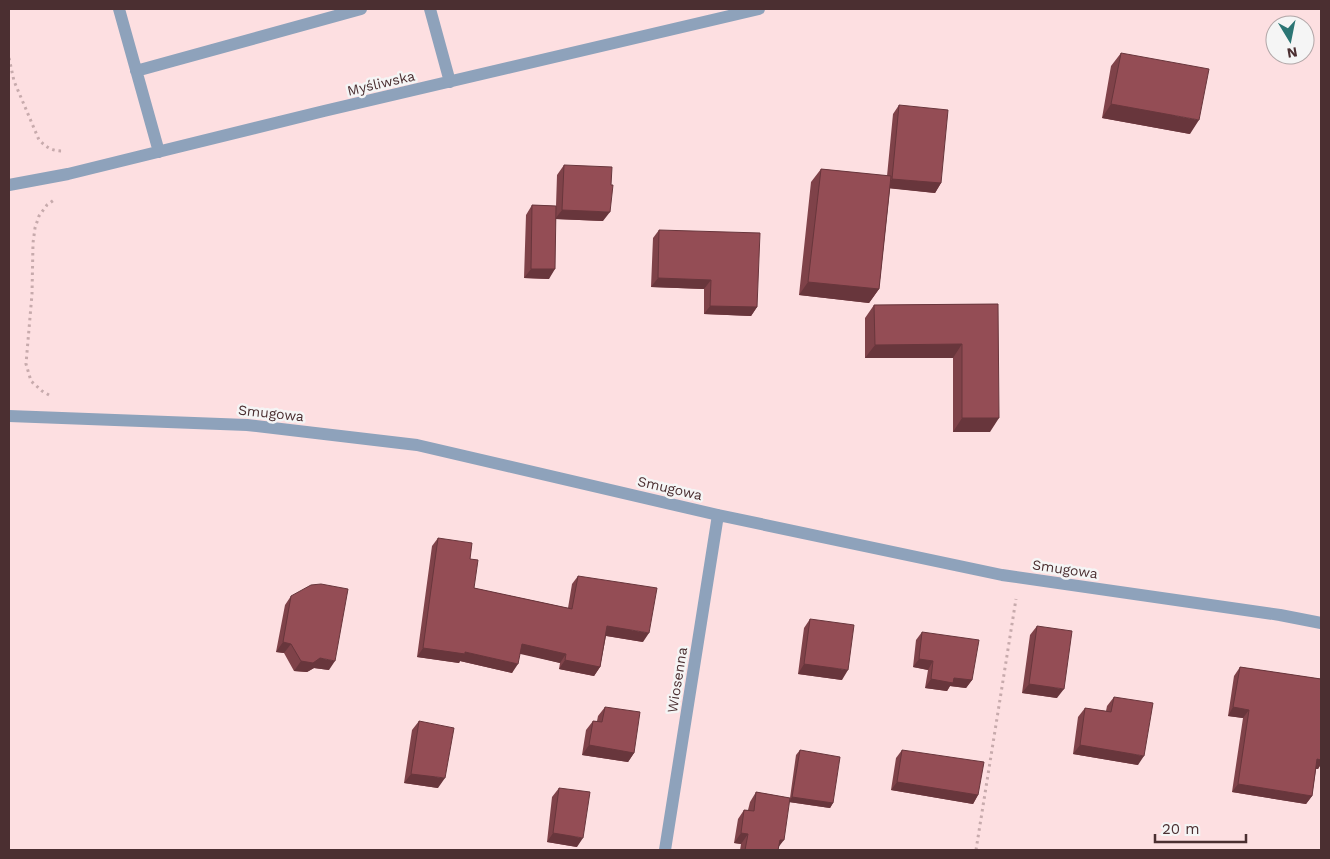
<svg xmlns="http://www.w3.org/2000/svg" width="1330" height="859" viewBox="0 0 1330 859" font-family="'Work Sans',sans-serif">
  <rect width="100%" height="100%" fill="#fddfe1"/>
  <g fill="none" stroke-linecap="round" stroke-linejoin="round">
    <path stroke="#c7aaac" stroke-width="3" stroke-dasharray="2.5 4" stroke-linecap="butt" d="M9,58L14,81L39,140C46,147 52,151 62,151
      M49,395L42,391L31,381L26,364L32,294L33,243L35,228L39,216L47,205L54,200
      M976,850L1016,599"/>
    <path stroke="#8ea2bb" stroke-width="12" d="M119,9L159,152
      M430,9L450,82
      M136,71L361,9
      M9,185L68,174L324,111L759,9
      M9,416L247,425L417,445L718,515L1002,575L1280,615L1321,623
      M665,850L718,515"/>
  </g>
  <path fill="#7f4249" d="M1121,53L1190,134L1102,118L1111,66Z
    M899,105L941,183L935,193L890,188L879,289L869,303L799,295L811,182L821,169L887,176L893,114Z
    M564,165L603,221L556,219L549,279L524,278L526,215L532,205L556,206L557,175Z
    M659,230L757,307L751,316L704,314V289L651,287L653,238Z
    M998,304L990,432H953V358H865V318L874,305Z
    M438,538L470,559L474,588L568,608L572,584L578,576L643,642L606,636L600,667L594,676L559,669L560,663L520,653L512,673L460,661L459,663L417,657L432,546Z
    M291,596L329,670L314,668L307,672L294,671L284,653L276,652L285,605Z
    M810,619L842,680L798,674L804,628Z
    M1037,626L1057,698L1022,693L1030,635Z
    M922,632L972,680L966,688L950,686L947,691L925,688L928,670L913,667L916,640Z
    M1240,667L1321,679V764L1318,769H1316L1312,796L1306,804L1232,792L1243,718L1228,716L1234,676Z
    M1114,697L1138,765L1073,754L1078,717L1085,708L1106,711L1107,706Z
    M605,707L634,753L628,762L582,755L586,730L593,721H597L598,716Z
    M419,721L438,788L404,783L412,730Z
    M800,750L833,803L830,808L789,802L778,850H740L741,844L734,843L738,819L744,810H748L750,802L756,792L790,798L796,755Z
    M902,750L978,795L973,804L891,790L896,758Z
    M559,788L577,847L547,842L552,797Z"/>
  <path fill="#68363c" d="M1111,104L1199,120L1190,134L1102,118Z
    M892,179L941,183L935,193L886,188Z
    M562,210L610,212L603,221L555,219Z
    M531,269H555L549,279L524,278Z
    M658,278L711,280L704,289L651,287Z
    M808,282L879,289L869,303L799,295Z
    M710,306L757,307L751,316L704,314Z
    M962,344L953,358H865L875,345Z
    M962,418H999L990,432H953Z
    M607,626L649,633L643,642L601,635Z
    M283,642L291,644L284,653L276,652Z
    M522,644L566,654L560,663L516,653Z
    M423,648L465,652L518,664L512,673L460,661L459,663L417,657Z
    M320,658L335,661L329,670L314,668L307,672L294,671L301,661Z
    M919,659L933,661L928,670L913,667Z
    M565,660L600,667L594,676L559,669Z
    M804,664L848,670L842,680L798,674Z
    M954,678L972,680L966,688L950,686L947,691L925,688L931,679Z
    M1029,684L1064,689L1057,698L1022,693Z
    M1233,707L1249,710L1243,718L1228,716Z
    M589,745L634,753L628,762L582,755Z
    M1080,745L1144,756L1138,765L1073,754Z
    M1317,759L1321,760V764L1318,769L1312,768Z
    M411,774L445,778L438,788L404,783Z
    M897,782L978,795L973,804L891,790Z
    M1238,784L1312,796L1306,804L1232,792Z
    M792,797L833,803L830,808L789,802Z
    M553,833L583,838L577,847L547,842Z
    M741,833L748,834L741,844L734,843Z
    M780,840H784L777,849Z"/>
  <path fill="#944d55" stroke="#68363c" d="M1121,53L1209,69L1199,120L1111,104Z
    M899,105L948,110L941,183L892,179Z
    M564,165L612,167L611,185H613L610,212L562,210Z
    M821,169L891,176L879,289L808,282Z
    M532,205L556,206L555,269H531Z
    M659,230L760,233L757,307L710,306L711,280L658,278Z
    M998,304L999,418H962V344L875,345L874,305Z
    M438,538L472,543L470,559L478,560L474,588L572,609L578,576L657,588L649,633L607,626L600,667L565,660L566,654L522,644L518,664L465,652V654L423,648Z
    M321,584L348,589L335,661L320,658L313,663L301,661L291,644L283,642L291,596L311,585Z
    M810,619L854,625L848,670L804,664Z
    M1037,626L1072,631L1064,689L1029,684Z
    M922,632L979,640L972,680L954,678L953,683L931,679L933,661L919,659Z
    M1240,667L1321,679V760L1317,759L1312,796L1238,784L1249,710L1233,707Z
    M1114,697L1153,703L1144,756L1080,745L1085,708L1111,712Z
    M605,707L640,712L634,753L589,745L593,721L602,722Z
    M419,721L454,728L445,778L411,774Z
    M800,750L840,757L833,803L792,797Z
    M902,750L984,762L978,795L897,782Z
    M559,788L590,792L583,838L553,833Z
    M756,792L790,798L784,840H780L778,850H745L748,834L741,833L744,810L754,811Z"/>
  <g text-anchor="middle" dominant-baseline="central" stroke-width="5" stroke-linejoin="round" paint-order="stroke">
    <g font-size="14" fill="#4b2f31" stroke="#f5f5f5">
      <text transform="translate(381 83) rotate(-13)">Myśliwska</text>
      <text transform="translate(271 413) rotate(6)">Smugowa</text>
      <text transform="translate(670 488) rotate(13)">Smugowa</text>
      <text transform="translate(1065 569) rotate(8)">Smugowa</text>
      <text transform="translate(677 680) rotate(-81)">Wiosenna</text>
    </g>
  </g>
  <rect width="1330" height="859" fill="none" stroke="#4b2f31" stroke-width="20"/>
  <g transform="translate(1290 40) rotate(170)"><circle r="24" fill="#f5f5f5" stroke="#b1a6a7"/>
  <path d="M0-4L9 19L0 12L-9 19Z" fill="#2b7574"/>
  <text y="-8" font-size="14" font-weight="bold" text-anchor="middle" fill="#4b2f31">N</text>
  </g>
  <path d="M1155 834v8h91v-8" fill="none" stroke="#4b2f31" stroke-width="2.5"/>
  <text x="1162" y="834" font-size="15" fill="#4b2f31" stroke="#f5f5f5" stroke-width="4" paint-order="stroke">20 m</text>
</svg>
